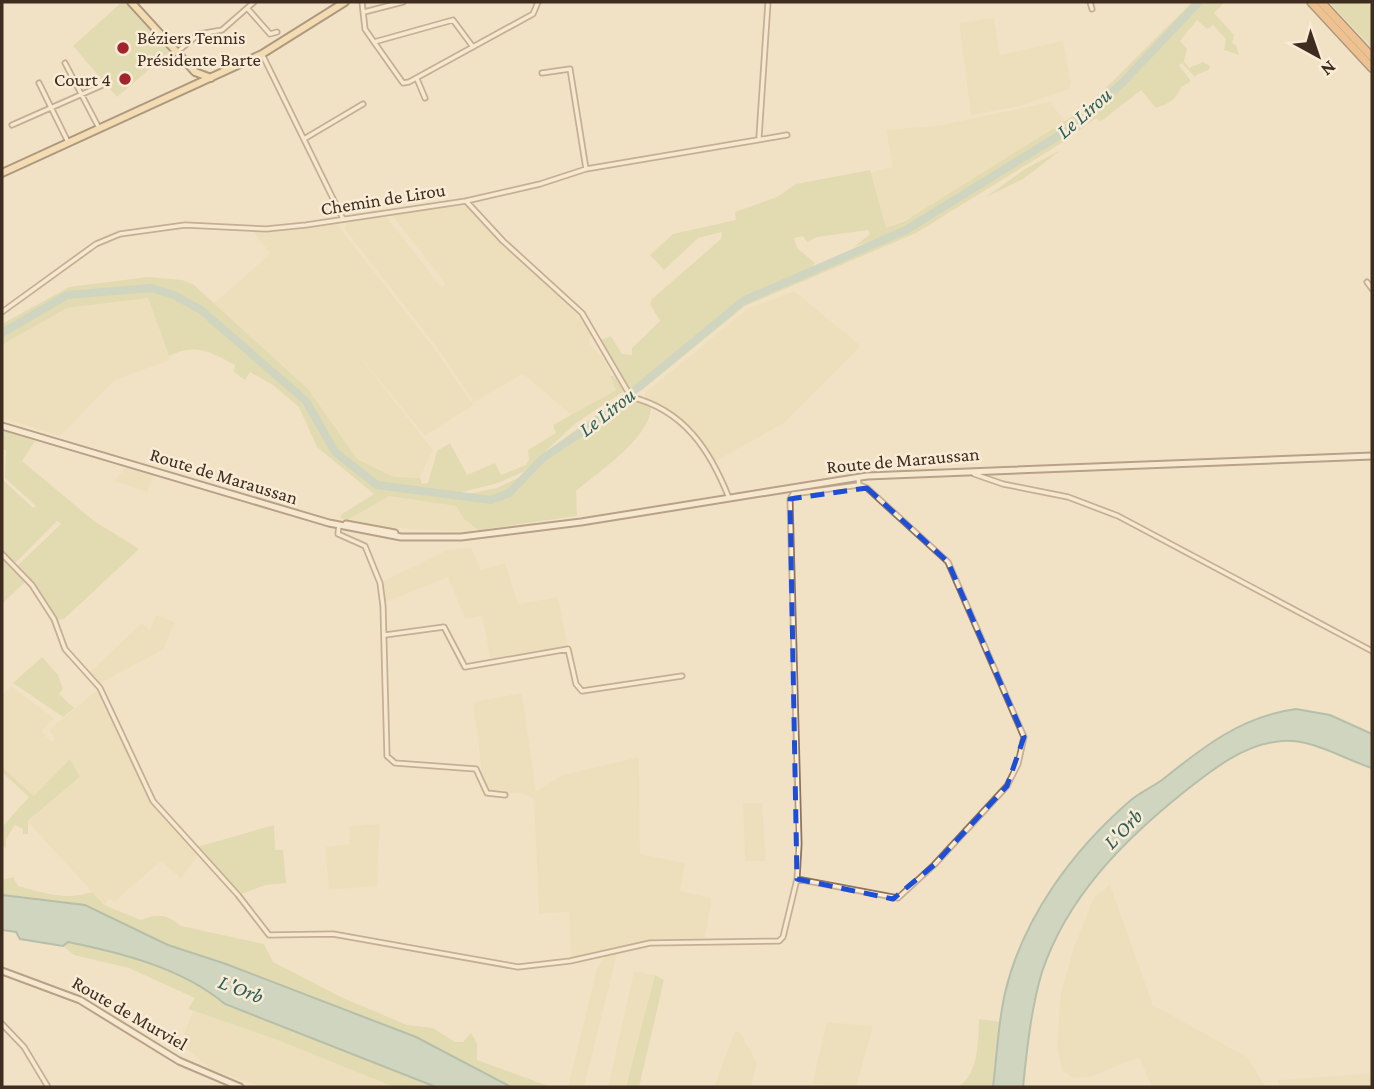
<svg xmlns="http://www.w3.org/2000/svg" width="1374" height="1089" viewBox="0 0 1374 1089" font-family="'Crimson Pro',serif">
  <rect width="100%" height="100%" fill="#f2e2c5"/>
  <path fill="#e8dcb2" d="M994,18L1000,55L1063,41L1071,84L1068,89L1021,106L971,115L959,23Z
    M1050,102L1065,121L918,214L886,228L870,172L893,167L886,130L942,125Z
    M465,205L584,321L591,334L589,343L606,362L617,389L571,415L523,374L474,402L439,350L344,228L347,222L386,216L442,288L445,283L392,215Z
    M335,222L437,352L473,405L425,436L354,349L433,450L420,478L394,477L357,459L308,389L214,303L270,254L253,231Z
    M794,291L861,346L784,423L714,462L694,429L661,404L645,398V393L747,309Z
    M148,298L170,360L115,380L60,436L2,418V345L67,308Z
    M128,465L154,474L147,492L114,481Z
    M388,496L456,506L464,519L477,530L463,532L390,528L346,521Z
    M471,547L481,570L505,563L518,604L558,597L568,647L491,661L482,616L465,619L448,577L384,603L382,582L447,550Z
    M156,615L175,622L163,650L100,683L90,672L142,623L150,631Z
    M11,686L54,718L42,731L51,742L55,739L49,730L97,690L145,792L155,807L199,853L181,879L161,861L114,902L110,899L104,905L28,822L80,777L70,759L34,797L2,767V695Z
    M522,693L536,791L563,775L639,757L640,854L685,863L680,891L712,898L705,938L644,942L571,960L569,912L539,914L534,799L524,794L488,791L482,772L473,702Z
    M743,803H762L766,861H745Z
    M380,824L377,886L329,890L325,847L350,844L349,826Z
    M1110,885L1153,1005L1247,1057L1266,1087H1152L1139,1057L1090,1077L1074,1078L1062,1071L1057,1046L1061,992L1074,947L1094,897Z
    M617,954L584,1087H568L597,968L604,957Z
    M634,971L655,975L626,1087H608Z
    M193,1011L275,1039L394,1087H262L211,1069L180,1043Z
    M827,1022L873,1026L856,1087L812,1084Z
    M735,1031L740,1032L757,1063L751,1087H714Z
    M1372,1073V1087H1280L1277,1080Z"/>
  <path fill="#ced198" d="M122,2H127L172,50L117,97L73,46Z
    M1192,2H1197L1120,82L1068,128L906,228L854,247L870,234L868,230L817,237L807,242L803,236L794,238L797,248L815,263L812,267L742,299L634,387L629,389L601,340L611,336L622,354L632,355V348L660,321L650,304L652,299L721,239L722,232L698,238L664,270L650,255L673,234L736,220L735,212L777,197L796,184L870,170L886,228L905,221L1086,108Z
    M1202,2H1225L1214,13L1234,35L1232,43L1236,45L1239,55L1224,50L1226,39L1213,25L1207,29L1197,20L1180,41L1187,49L1184,61L1189,68L1203,62L1210,66L1209,70L1194,76L1182,63L1179,65L1191,81L1181,87C1176,100 1170,103 1156,108L1141,90L1104,119L1100,121L1096,118L1060,144L916,233L745,306L641,391L637,390L745,302L847,254L909,230L1070,130L1124,83Z
    M1329,2H1366L1372,8V48Z
    M1061,150L1023,179L986,197L1025,169Z
    M148,277L182,280L194,285L308,389L357,459L394,477L420,478L422,484L428,483L437,451L450,443L467,475L495,463L501,475L526,465L529,460L528,450L556,433L553,425L616,390L610,376H614L624,391L576,423L523,472L498,483L454,494L380,487L450,498L497,488L533,471L559,442L600,412L634,400L651,405C652,437 599,471 576,491L577,516L478,530L464,519L456,506L389,496L346,521L340,517L342,514L374,494L317,447L299,407L273,385L250,372L245,380L234,372L235,365C209,351 196,343 169,356L148,298L67,308L2,345V324L69,287Z
    M2,430L35,441L22,461L94,521L139,549L64,619L58,620L41,592L17,566L61,524L57,521L15,563L2,551V479L33,508L36,506L5,478L6,450L2,449Z
    M2,556L27,580L2,604Z
    M42,657L58,675L63,689L59,694L74,708L63,717L13,683Z
    M70,759L80,777L28,821V834H23V829L15,825L6,839V848L2,846V827L29,797L2,772V767L34,796Z
    M274,825L275,850H283L286,883L265,885L242,894L197,847Z
    M13,877L18,886C44,893 66,901 92,892L104,905L141,920C158,913 167,914 181,926L264,944L273,962L343,998L407,1025L433,1028L455,1042H463L471,1033L477,1043V1060L551,1087H511L416,1037L226,964L168,945L85,905L2,895V880Z
    M68,942C121,953 184,967 225,1004L436,1087H394L275,1039L188,1009L195,998L129,968L74,955L63,946Z
    M655,975L664,980L639,1087H626Z
    M979,1019L1001,1022L993,1087H958C979,1074 978,1042 979,1019Z"/>
  <path fill="#a7c5ba" stroke="#6d9488" stroke-width="2" d="M1296,709L1330,715L1372,734V768C1343,759 1314,739 1282,741C1244,744 1213,769 1184,792C1124,840 1067,897 1042,972C1031,1009 1027,1049 1023,1087H993C997,1056 998,1023 1005,993C1023,917 1073,850 1131,800C1141,792 1152,787 1162,780C1203,747 1242,716 1296,709Z
    M2,895L85,905L168,945L226,964L416,1037L511,1087H436L225,1004C182,968 122,953 68,942L63,946L20,939L16,932L2,930Z"/>
  <g fill="none" stroke-linecap="round" stroke-linejoin="round">
    <path stroke="#a7c5ba" stroke-width="8" d="M2,333L67,295L151,288L174,295L201,310L306,401L335,452L377,485L491,500L509,493L543,458L595,423L743,301L906,230L1076,125L1122,83L1199,2"/>
    <g stroke="#8f7259" stroke-width="7">
      <path id="street" d="M362,2L365,29L374,42L453,20L473,47
        M1090,2L1092,9
        M248,9L270,34L277,32
        M364,12L403,2
        M374,42L403,83L409,82L533,14L538,2
        M177,52L199,34L222,30L254,2
        M262,54L343,219
        M65,63L99,128
        M542,73L570,69L586,169
        M417,79L425,98
        M39,83L68,142
        M12,125L105,84
        M759,137L768,2
        M304,139L363,104
        M466,201L503,241L582,313L631,397C684,410 710,450 729,498
        M1367,282L1372,289
        M2,312L96,244L120,234L185,225L266,229L306,225L466,201L540,184L586,169L787,135
        M974,474L1003,484L1068,497L1118,516L1372,651
        M339,525L338,534L365,546L380,583L383,606L387,756L395,763L476,769L487,793L505,795
        M2,554L32,585L54,619L65,649L100,688L153,801L238,895L269,935L333,934L518,967L570,961L650,943L779,941L783,937L797,879L799,844L790,499L793,494L859,485
        M385,635L444,627L465,667L568,649L576,684L582,691L682,676
        M797,879L898,898L934,865L1007,786L1018,764L1024,737L948,562L867,488L859,485L858,477
        M2,1024L24,1047L48,1087"/>
    </g>
    <g stroke="#71533c" stroke-width="9">
      <path id="secondary" d="M2,426L329,523L401,537H461L581,522L867,476L1372,456
        M346,524L395,533
        M2,971L80,1000L179,1061L240,1087"/>
    </g>
    <g stroke="#5c412e" stroke-width="10">
      <path id="primary" d="M131,2L195,72L211,78
        M2,173L262,54L345,2"/>
    </g>
    <g stroke="#5c412e" stroke-width="10">
      <path id="highway" d="M1311,2L1372,68
        M1321,2L1372,57"/>
    </g>
    <use href="#street" stroke="#fbefda" stroke-width="3.5"/>
    <use href="#secondary" stroke="#fbefda" stroke-width="5"/>
    <use href="#primary" stroke="#f7d59b" stroke-width="6"/>
    <use href="#highway" stroke="#e69b51" stroke-width="7"/>
  </g>
  <path d="M0 0H1374V1089H0ZM867,488L948,562L1024,737L1007,786L934,865L893,899L797,879L790,499Z" fill="#f2e2c5" fill-opacity=".55" fill-rule="evenodd"/>
  <path fill="none" stroke="#1d4ed8" stroke-width="5" stroke-dasharray="14 9" stroke-linejoin="round" d="M867,488L948,562L1024,737L1007,786L934,865L893,899L797,879L790,499Z"/>
  <g fill="#a2252d" stroke="#f8ecd6" stroke-width="2.5">
    <circle cx="123" cy="48" r="7"/>
    <circle cx="125" cy="79" r="7"/>
  </g>
  <g text-anchor="middle" dominant-baseline="central" stroke-width="5" stroke-linejoin="round" paint-order="stroke">
    <g font-size="19" fill="#3e2c1e" stroke="#f8ecd6" text-anchor="start">
      <text x="137" y="37">Béziers Tennis<tspan x="137" dy="22">Présidente Barte</tspan></text>
      <text x="111" y="79" text-anchor="end">Court 4</text>
    </g>
    <g font-size="19" fill="#3e2c1e" stroke="#f8ecd6">
      <text transform="translate(383 199) rotate(-9)">Chemin de Lirou</text>
      <text transform="translate(903 460) rotate(-5)">Route de Maraussan</text>
      <text transform="translate(224 476) rotate(17)">Route de Maraussan</text>
      <text transform="translate(130 1013) rotate(30)">Route de Murviel</text>
    </g>
    <g font-size="21" font-style="italic" fill="#2d5e58" stroke="#f8ecd6">
      <text transform="translate(1084 113) rotate(-41)">Le Lirou</text>
      <text transform="translate(607 412) rotate(-38)">Le Lirou</text>
      <text transform="translate(1123 829) rotate(-46)">L'Orb</text>
      <text transform="translate(241 989) rotate(21)">L'Orb</text>
    </g>
  </g>
  <rect width="1374" height="1089" fill="none" stroke="#3e2c1e" stroke-width="7"/>
  <g transform="translate(1318 56) rotate(140)" stroke="#f8ecd6" stroke-width="5" paint-order="stroke">
  <path d="M0-5L12 26L0 18L-12 26Z" fill="#3e2c1e"/>
  <text y="-10" font-size="19" font-weight="bold" text-anchor="middle" fill="#3e2c1e">N</text>
  </g>
</svg>
